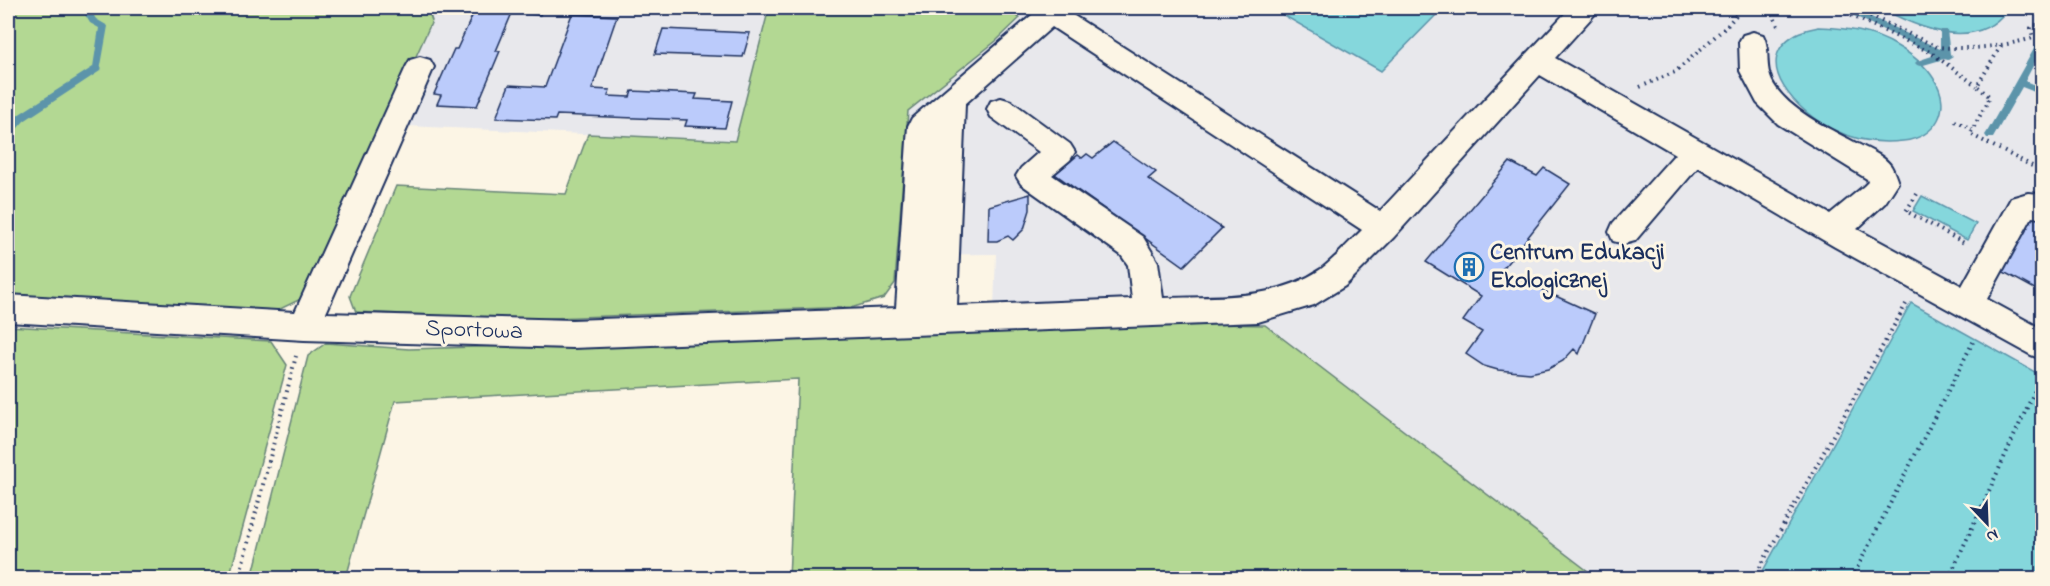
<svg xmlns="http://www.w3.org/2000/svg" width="2050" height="586" viewBox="0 0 2050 586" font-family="'Indie Flower',sans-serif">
  <rect width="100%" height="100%" fill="#fcf5e5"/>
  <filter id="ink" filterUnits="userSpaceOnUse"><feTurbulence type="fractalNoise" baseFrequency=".0167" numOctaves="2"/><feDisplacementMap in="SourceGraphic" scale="12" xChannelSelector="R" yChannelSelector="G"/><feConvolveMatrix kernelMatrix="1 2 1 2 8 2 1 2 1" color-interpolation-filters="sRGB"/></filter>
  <g filter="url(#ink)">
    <path fill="#e8e8ec" d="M415,8H769L735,141L384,125L428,9Z
      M1004,8H2042V578H1597L1265,325L993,334L996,254L895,255L908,111L996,41L1020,19Z"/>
    <path fill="#b3d893" stroke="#678478" stroke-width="1.5" d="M13,8H415L428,9L432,21L307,296L274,312L8,297V41L12,35Z
      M769,8H1004L1020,18L996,41L908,111L895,283L884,298L854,307L524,319L356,312L350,296L396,186L566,194L588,134L735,141Z
      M941,319L1265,325L1597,578H789L798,379L395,401L346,578H252L308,356L326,343L409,349L941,333Z
      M8,326L271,341L287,365L229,578H8Z"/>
    <path fill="#85d7dc" stroke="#5b94aa" stroke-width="1.5" d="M1271,8H1443L1381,71Z
      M1881,8H2007V10C1976,52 1919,29 1881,8Z
      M1818,27C1846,28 1873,31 1897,46C1911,54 1926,66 1934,79C1953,108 1936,138 1903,141C1879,144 1854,140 1832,129C1800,114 1747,62 1796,34C1803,30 1811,29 1818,27Z
      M1922,196L1976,224L1967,240L1913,211Z
      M1911,303L2042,376V578H1759Z"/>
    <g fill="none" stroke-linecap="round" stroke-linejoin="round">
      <path fill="#5b94aa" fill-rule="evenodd" d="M81,8H89L96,19L108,26L100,71L24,121L11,136L8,137V127L18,115L93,67L99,28L90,23Z
        M1841,8H1852L1940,49V32L1941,30H1947L1950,54L1953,57L1948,60L1944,59L1920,66L1917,65L1915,63L1917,61L1935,55L1842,10Z
        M2042,39V49L2025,81L2042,88V95L2022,87L1993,138H1987L1985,135L1987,132L2039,40Z"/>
    </g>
    <path fill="#bbcbfb" stroke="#1b2f5e" stroke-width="1.5" d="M472,8H543L540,15L512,13L496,51H500L477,106L437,104L441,95L434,94L454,49H457L474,12H470Z
      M572,14L617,16L592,89L610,90L608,96L630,97L632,91L697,94L695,99L732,101L725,128L685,126L687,120L557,115L555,120L496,118L509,85L545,87Z
      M663,29L750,33L743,57L655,54Z
      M1113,142L1156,172L1148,179L1222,228L1184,266L1055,174L1078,155L1082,158L1087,154L1093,158Z
      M1510,162L1537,176L1544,168L1570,184L1501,271L1595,314L1579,354L1574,349L1563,361L1548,369L1530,373L1498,370L1484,366L1466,354L1482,332L1463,321L1481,296L1426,262Z
      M1030,194V210L1024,229L1013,240L1008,236L997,241H988L989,206Z
      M2033,215L2042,220V293L2000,270Z"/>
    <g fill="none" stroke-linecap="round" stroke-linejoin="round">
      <g stroke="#1b2f5e" stroke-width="4">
        <path id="minor" d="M1040,8H1070L1068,12L1380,211L1570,8H1598L1594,15L1555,58L1830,214L1864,186L1868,182L1867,179L1778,124L1757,103L1740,71L1739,42L1743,35L1753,32L1763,35C1772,52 1762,68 1776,88C1795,114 1832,130 1860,145C1870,150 1884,156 1891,166C1894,171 1896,177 1898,183L1885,203L1857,229L1962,286L2011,198L2028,193L2042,194V218L2032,217L1987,299L2042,329V359L2031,355L1835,247L1698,167L1635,241L1624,244L1613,241L1609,232L1613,223L1675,154L1540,75L1394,237L1345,286L1314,305L1258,322L572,348L304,340L8,322V295L295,312L406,67L410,60L420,57L430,60L434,67L326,313L572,320L896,308L908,126L912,118ZM1052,27L1362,230C1349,242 1336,258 1321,269C1275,301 1217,296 1163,298L1158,262L1143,237L1052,175L1070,160L1075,152L1070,144L1011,101L1001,98L991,101L987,109L991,117L1039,152L1021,168L1016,176L1021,184L1121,255L1128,265L1132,299L957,306L965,104Z"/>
      </g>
      <path stroke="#1b2f5e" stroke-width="4" stroke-dasharray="1.5 4.5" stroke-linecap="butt" d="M1770,8L1778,26
        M1835,8L1930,52L1977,86
        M1854,8L1937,47C1970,50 2001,47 2033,38L2031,28L2034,25H2042
        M2001,46L1977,86L1990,97L1970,134L2042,171
        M1640,87L1675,72L1727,26L1742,8
        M1955,121L1972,129
        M1917,194L1906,211L1966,244
        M239,578L296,356
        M1754,578L1906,304
        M1852,578L1973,342
        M1949,578L2042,375"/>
      <use href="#minor" fill="#fcf5e5" fill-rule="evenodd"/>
    </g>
  </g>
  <defs>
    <g id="building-ring" transform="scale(1.5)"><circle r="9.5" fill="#fcf5e5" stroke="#1f6fb2" stroke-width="1.5"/><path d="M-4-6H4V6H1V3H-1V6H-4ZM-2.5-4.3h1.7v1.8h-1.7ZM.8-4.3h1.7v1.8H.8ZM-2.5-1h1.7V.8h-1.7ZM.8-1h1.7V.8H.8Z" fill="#1f6fb2"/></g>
  </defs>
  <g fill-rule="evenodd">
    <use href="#building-ring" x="1469" y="267"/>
  </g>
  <g text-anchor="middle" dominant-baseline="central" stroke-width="6" stroke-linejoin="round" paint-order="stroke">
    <g font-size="24" font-weight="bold" fill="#1b2f5e" stroke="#fcf5e5" text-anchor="start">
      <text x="1490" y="253">Centrum Edukacji<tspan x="1490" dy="28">Ekologicznej</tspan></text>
    </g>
    <g font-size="24" fill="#1b2f5e" stroke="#fcf5e5">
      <text transform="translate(474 331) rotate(2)">Sportowa</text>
    </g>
  </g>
  <rect width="2050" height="586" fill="none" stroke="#fcf5e5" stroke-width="30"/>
  <rect x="15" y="15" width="2020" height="556" fill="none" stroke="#1b2f5e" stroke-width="2" filter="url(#ink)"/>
  <g transform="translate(1987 523) rotate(157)" stroke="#fcf5e5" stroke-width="4.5" paint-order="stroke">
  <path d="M0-4.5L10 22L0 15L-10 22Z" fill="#1b2f5e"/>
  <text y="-9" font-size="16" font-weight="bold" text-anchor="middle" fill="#1b2f5e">N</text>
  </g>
</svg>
